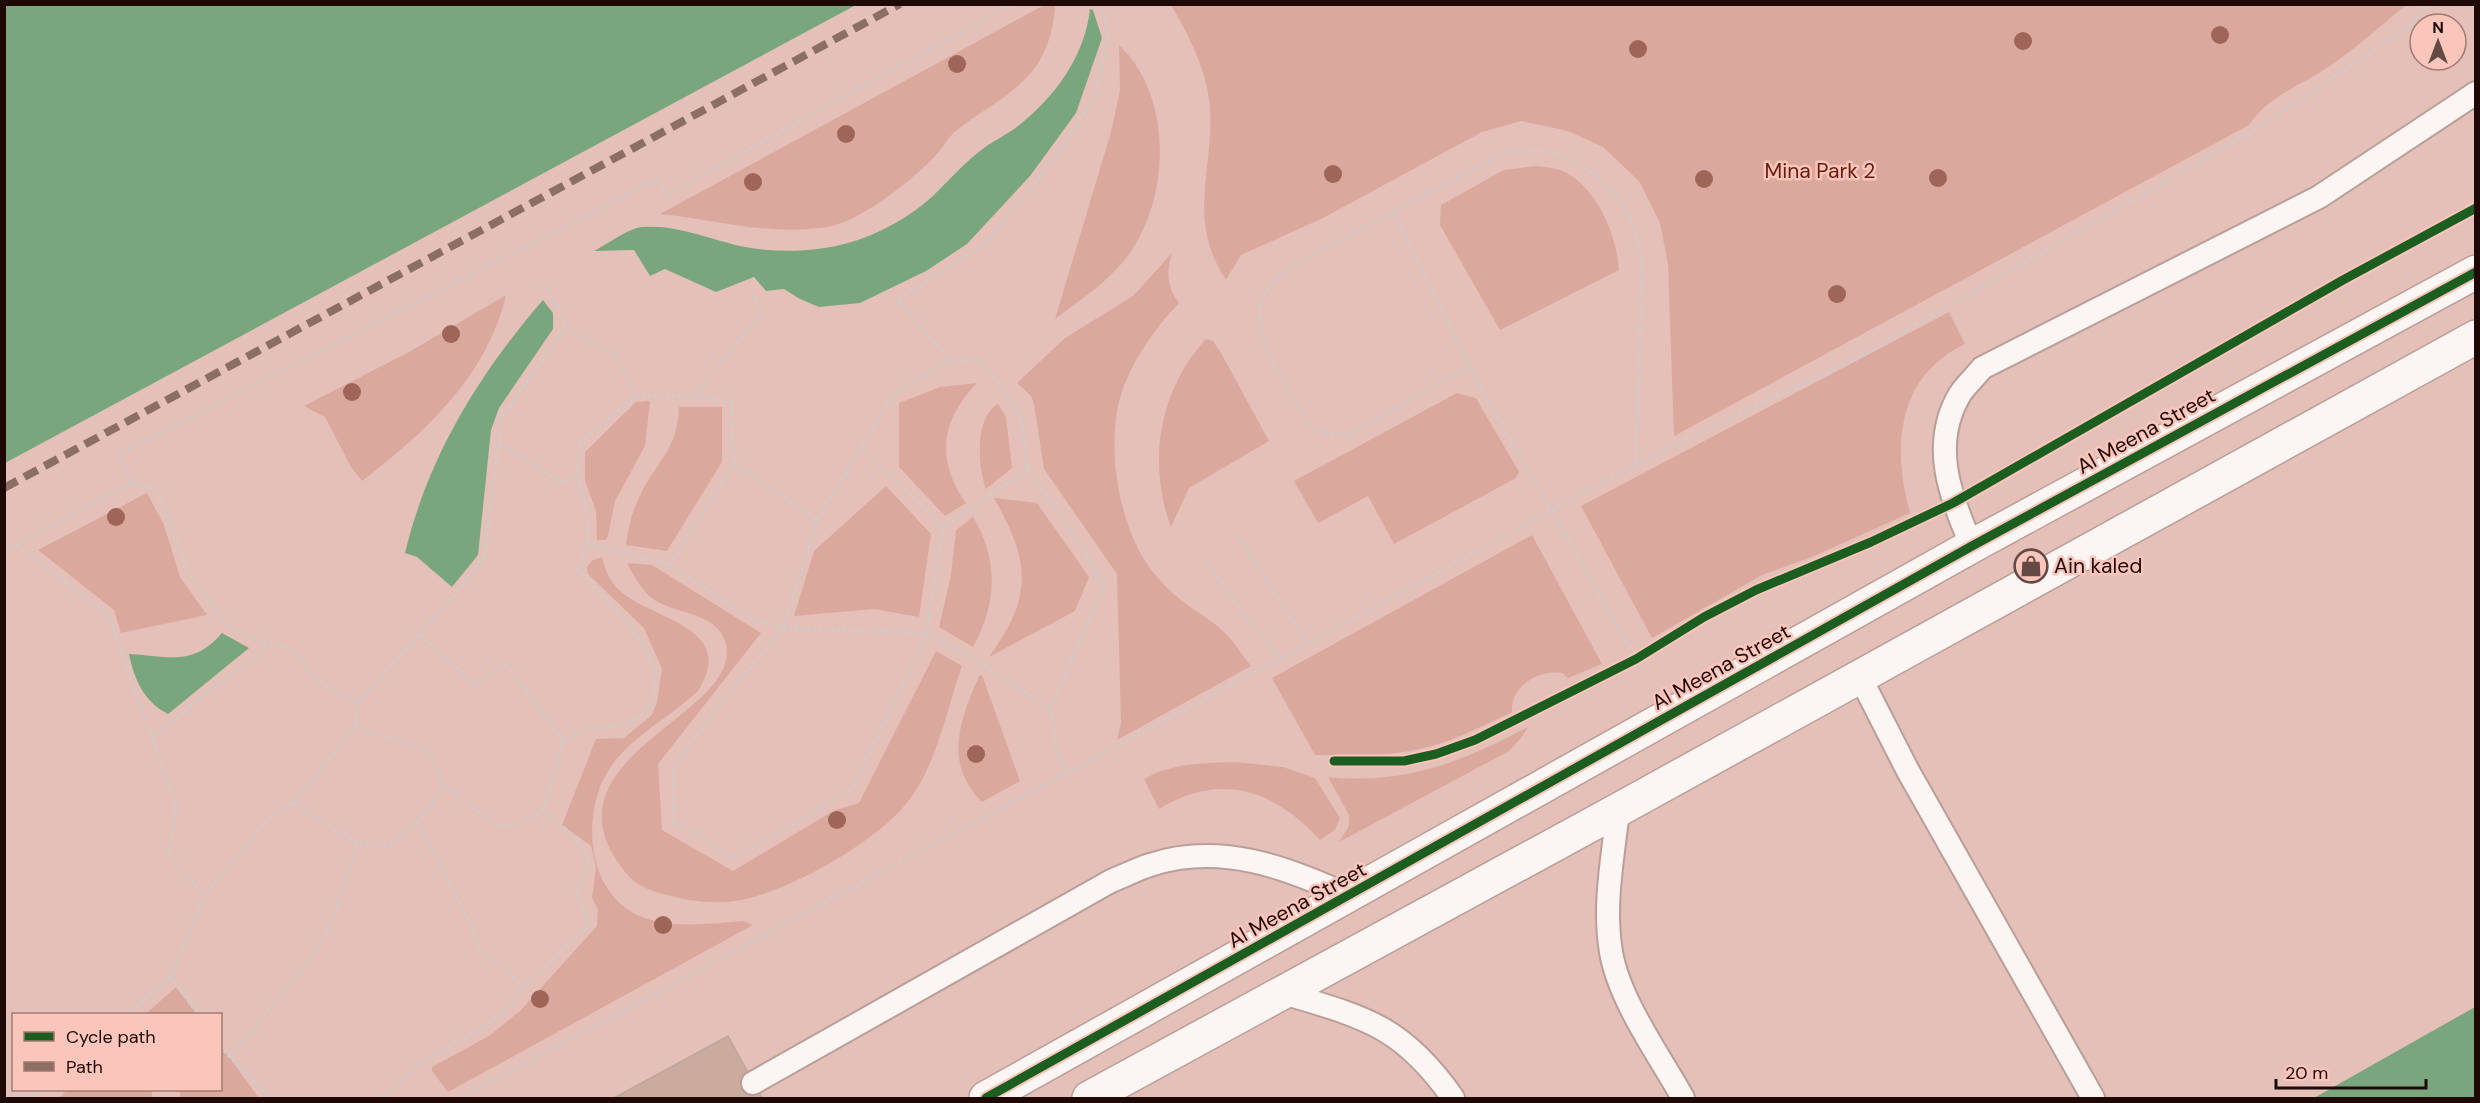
<svg xmlns="http://www.w3.org/2000/svg" width="2480" height="1103" viewBox="0 0 2480 1103" font-family="'DM Sans',sans-serif">
  <rect width="100%" height="100%" fill="#e4c0b8"/>
  <path fill="#dba89e" d="M1046,4L1055,5C1055,23 1048,49 1037,65C1016,95 984,108 956,131C948,137 943,148 936,155C913,180 860,222 827,227C767,236 718,220 660,214Z
    M1171,5H2406C2381,26 2357,47 2330,66C2302,85 2269,95 2249,125L1674,436L1668,264L1660,223L1639,181L1603,147L1568,131L1521,121L1482,132L1321,219L1241,255L1226,280C1186,219 1214,172 1210,107C1207,71 1189,35 1171,5Z
    M1119,45C1171,94 1170,188 1135,245C1116,277 1084,297 1055,319L1111,132L1120,91Z
    M1535,166C1546,167 1558,168 1567,173C1599,192 1616,234 1619,270L1500,330L1440,225L1441,205L1504,170Z
    M1172,253C1166,272 1167,287 1179,303C1156,327 1136,355 1124,386C1103,438 1118,529 1153,572C1172,596 1188,605 1212,622C1228,632 1239,651 1251,666L1117,740L1121,723L1117,574L1044,469L1034,404L1031,396L1017,383L1065,338L1133,296Z
    M506,295C487,376 425,433 362,481L351,467L325,417L304,406L409,352Z
    M1949,312L1965,344C1896,377 1892,448 1910,513L1814,556L1762,575L1652,638L1581,506Z
    M1206,339L1213,341L1221,353L1269,441L1189,488L1171,527C1147,462 1159,390 1206,339Z
    M977,383C941,420 935,459 966,503L945,516L899,467V403L940,387Z
    M1457,393L1476,398L1519,472L1516,478L1394,544L1368,496L1318,523L1294,481Z
    M650,401L645,446L615,501L608,536L606,540H597L596,511L585,481V452L636,402Z
    M998,404L1006,417L1012,468L986,489C978,467 974,418 998,404Z
    M679,407H722V462L667,551L626,545C628,530 631,514 638,500C654,463 678,451 679,407Z
    M886,486L931,534L919,617L874,609L794,616L814,551Z
    M147,493L164,525L180,577L207,615L121,633L114,610L38,550Z
    M994,498L1037,503L1089,577L1075,611L989,657C1033,596 1031,563 994,498Z
    M973,517C999,560 997,604 973,647L939,627L951,575L956,530Z
    M1532,535L1602,664L1568,678L1562,673C1538,669 1510,687 1512,712C1477,729 1442,747 1403,752C1374,757 1344,755 1315,755L1272,678Z
    M602,557C605,568 608,578 616,587C646,620 740,624 698,691C670,717 634,735 612,765C579,810 585,898 645,918C676,929 712,923 744,921L753,925L448,1092L432,1071V1067L489,1036L520,1011L597,926L598,910L592,898L596,867L591,846L562,825L596,739L624,738L652,715L657,702L662,669L644,628L588,574L587,567L593,560Z
    M627,563L652,565L761,633L658,764L662,830L733,871L833,811L859,803L936,651L962,666C946,711 937,766 906,804C875,843 785,894 735,901C713,904 688,901 667,895C651,891 636,886 625,872C532,756 749,715 725,641C716,612 674,614 653,599C641,590 634,576 627,563Z
    M982,675L1020,781L982,802C943,763 960,720 979,676Z
    M1528,727L1522,737L1509,751L1339,842L1349,826V815L1328,777C1404,785 1462,762 1528,727Z
    M1235,762L1283,767L1315,778L1340,818L1335,830L1320,840C1274,789 1220,772 1159,809L1144,779C1172,763 1203,763 1235,762Z
    M176,987L197,1014H150L148,1012Z
    M221,1046L259,1098H180V1090H220Z
    M67,1090H151L153,1098H59Z"/>
  <path fill="#7aa67e" d="M5,4H856V5L5,463Z
    M1090,9L1093,10L1102,38L1076,113L1030,176L967,244L926,271L860,303L819,307L800,299L784,289L766,291L754,277L716,292L665,269L650,276L634,250L594,251C606,245 631,227 642,227C677,224 711,240 745,247C778,253 816,252 848,243C880,234 914,215 938,191C953,176 967,160 984,148C995,140 1008,134 1018,126C1055,97 1085,56 1090,9Z
    M543,300L553,313V329L499,408L491,430L478,555L452,587L417,557L405,553C428,457 479,374 543,300Z
    M222,633L249,648L168,714C144,702 134,679 129,654C169,656 193,667 222,633Z
    M2475,1007V1098H2314Z"/>
  <path fill="#caab9e" stroke="#bfa59b" stroke-width="1.5" d="M728,1036L762,1098H614Z"/>
  <g fill="none" stroke-linecap="round" stroke-linejoin="round">
    <g stroke="#ba9e98" stroke-width="26">
      <path id="service" d="M1972,546C1950,497 1930,444 1960,394C1966,385 1975,377 1982,368L2319,197L2476,93
        M1859,675L1908,771L2093,1098
        M1618,810C1613,857 1603,905 1611,952C1619,1000 1659,1055 1683,1098
        M1280,992C1363,1017 1401,1024 1453,1098
        M753,1083L1111,881C1124,876 1137,869 1150,865C1220,842 1286,867 1349,896"/>
    </g>
    <g stroke="#ba9e98" stroke-width="36">
      <path id="minor" d="M986,1098L1972,546L2476,272
        M1089,1098L1618,810L2476,337"/>
    </g>
    <path stroke="#d5c9c6" stroke-width="4" stroke-dasharray="3 3" stroke-linecap="butt" d="M1394,213L1469,366L1636,659
      M951,361L897,300L985,244L1059,153L1095,96L1108,39L1103,4
      M636,396H695L760,314L754,295
      M499,443L562,483L577,476
      M861,447L943,527
      M734,463L817,520L783,628L713,713L674,766V822L734,858L852,789L927,633L943,527L1028,469
      M1636,464L1868,352L2253,131L2408,27L2428,4
      M131,483L158,489L187,569L229,627L266,643L287,647L301,658L313,677L333,691L358,702
      M817,520L894,393L951,361H982L1020,414L1028,469L1084,550L1104,586L1050,709L1057,750L1067,773
      M1238,536L1308,643
      M587,544L670,565L755,620L783,628L927,633L976,660L1050,709
      M17,545L109,616L174,800L176,813L168,854L204,896
      M4,551L131,483L119,454L658,179L666,195L1012,4
      M1207,561L1249,622L1281,658L1636,464L1642,261C1633,215 1616,185 1574,162C1564,156 1550,150 1538,150C1528,150 1516,152 1506,152L1288,268C1277,278 1265,288 1260,304C1259,310 1259,321 1260,327C1261,345 1301,419 1315,428C1327,435 1338,435 1351,434L1469,366
      M670,565L734,463L731,402L695,396
      M355,727L426,750L445,786L497,826H514L544,809
      M153,737L207,692L259,656L266,643
      M563,741C570,737 577,733 584,731C602,726 631,727 645,712C684,667 606,602 579,570L587,544L589,518L577,476L580,442L636,396L616,355L565,329
      M293,803L358,843L390,845L418,821L445,786
      M418,821L473,929L480,952L507,969L523,988
      M171,976L198,1014
      M127,1014L171,976L204,896L270,817L293,803L355,727L358,702L453,597L484,558L502,417L565,329V318L542,282
      M220,1046L269,1097L317,1098
      M229,1057L300,972L328,932L358,843
      M4,1095L30,1098
      M32,1098L42,1090
      M382,1098L424,1060L476,1032L504,1012L523,988L585,928L587,918L576,889C581,881 588,873 588,863C587,847 555,820 544,809L563,741L506,663L476,685L419,634
      M460,1098L1281,658"/>
    <use href="#service" stroke="#fbf6f4" stroke-width="22"/>
    <use href="#minor" stroke="#fbf6f4" stroke-width="33"/>
    <path stroke="#8d6e63" stroke-width="8" stroke-dasharray="15 8" stroke-linecap="butt" d="M4,488L900,4"/>
    <g stroke="#fac5ba" stroke-width="13">
      <path id="cycleway" d="M1334,761H1404L1436,754L1475,740L1636,659L1704,617L1756,590L1871,542L1953,503L2343,280L2476,208
        M986,1098L1972,546L2476,272"/>
    </g>
    <use href="#cycleway" stroke="#1b5e20" stroke-width="9"/>
  </g>
  <g fill="#a06559">
    <circle cx="2220" cy="35" r="9"/>
    <circle cx="2023" cy="41" r="9"/>
    <circle cx="1638" cy="49" r="9"/>
    <circle cx="957" cy="64" r="9"/>
    <circle cx="846" cy="134" r="9"/>
    <circle cx="1333" cy="174" r="9"/>
    <circle cx="1938" cy="178" r="9"/>
    <circle cx="1704" cy="179" r="9"/>
    <circle cx="753" cy="182" r="9"/>
    <circle cx="1837" cy="294" r="9"/>
    <circle cx="451" cy="334" r="9"/>
    <circle cx="352" cy="392" r="9"/>
    <circle cx="116" cy="517" r="9"/>
    <circle cx="976" cy="754" r="9"/>
    <circle cx="837" cy="820" r="9"/>
    <circle cx="663" cy="925" r="9"/>
    <circle cx="540" cy="999" r="9"/>
  </g>
  <defs>
    <g id="shop-ring" transform="scale(1.725)"><circle r="9.5" fill="#fac5ba" stroke="#644944" stroke-width="1.5"/><path d="M-5-2.5h2.3a2.7 3.5 0 0 1 5.4 0H5L5.5 6h-11ZM-1.5-2.5h3a1.5 2.3 0 0 0-3 0Z" fill="#644944"/></g>
  </defs>
  <g fill-rule="evenodd">
    <use href="#shop-ring" x="2031" y="566"/>
  </g>
  <g text-anchor="middle" dominant-baseline="central" stroke-width="5" stroke-linejoin="round" paint-order="stroke">
    <g font-size="21" fill="#681a0c" stroke="#fac5ba">
      <text x="1820" y="171">Mina Park 2</text>
    </g>
    <g font-size="21" fill="#1f0906" stroke="#fac5ba">
      <text transform="translate(2146 431) rotate(-29)">Al Meena Street</text>
      <text transform="translate(1721 667) rotate(-29)">Al Meena Street</text>
      <text transform="translate(1297 905) rotate(-29)">Al Meena Street</text>
    </g>
    <g font-size="21" fill="#1f0906" stroke="#fac5ba" text-anchor="start">
      <text x="2054" y="566">Ain kaled</text>
    </g>
  </g>
  <rect width="2480" height="1103" fill="none" stroke="#1f0906" stroke-width="12"/>
  <rect x="12" y="1013" width="210" height="78" fill="#fac5ba" stroke="#a27a72" stroke-width="1.5"/>
  <rect x="24" y="1032" width="30" height="9" fill="#1b5e20" stroke="#a27a72" stroke-width="1.5"/>
  <text x="66" y="1043" font-size="18" fill="#1f0906">Cycle path</text>
  <rect x="24" y="1062" width="30" height="9" fill="#8d6e63" stroke="#a27a72" stroke-width="1.5"/>
  <text x="66" y="1073" font-size="18" fill="#1f0906">Path</text>
  <g transform="translate(2438 42)"><circle r="28" fill="#fac5ba" stroke="#a27a72" stroke-width="1.5"/>
  <path d="M0-4.5L10 22L0 15L-10 22Z" fill="#644944"/>
  <text y="-9" font-size="16" font-weight="bold" text-anchor="middle" fill="#1f0906">N</text>
  </g>
  <path d="M2276 1079v9h150v-9" fill="none" stroke="#1f0906" stroke-width="3"/>
  <text x="2285" y="1079" font-size="18" fill="#1f0906" stroke="#fac5ba" stroke-width="4.5" paint-order="stroke">20 m</text>
</svg>
